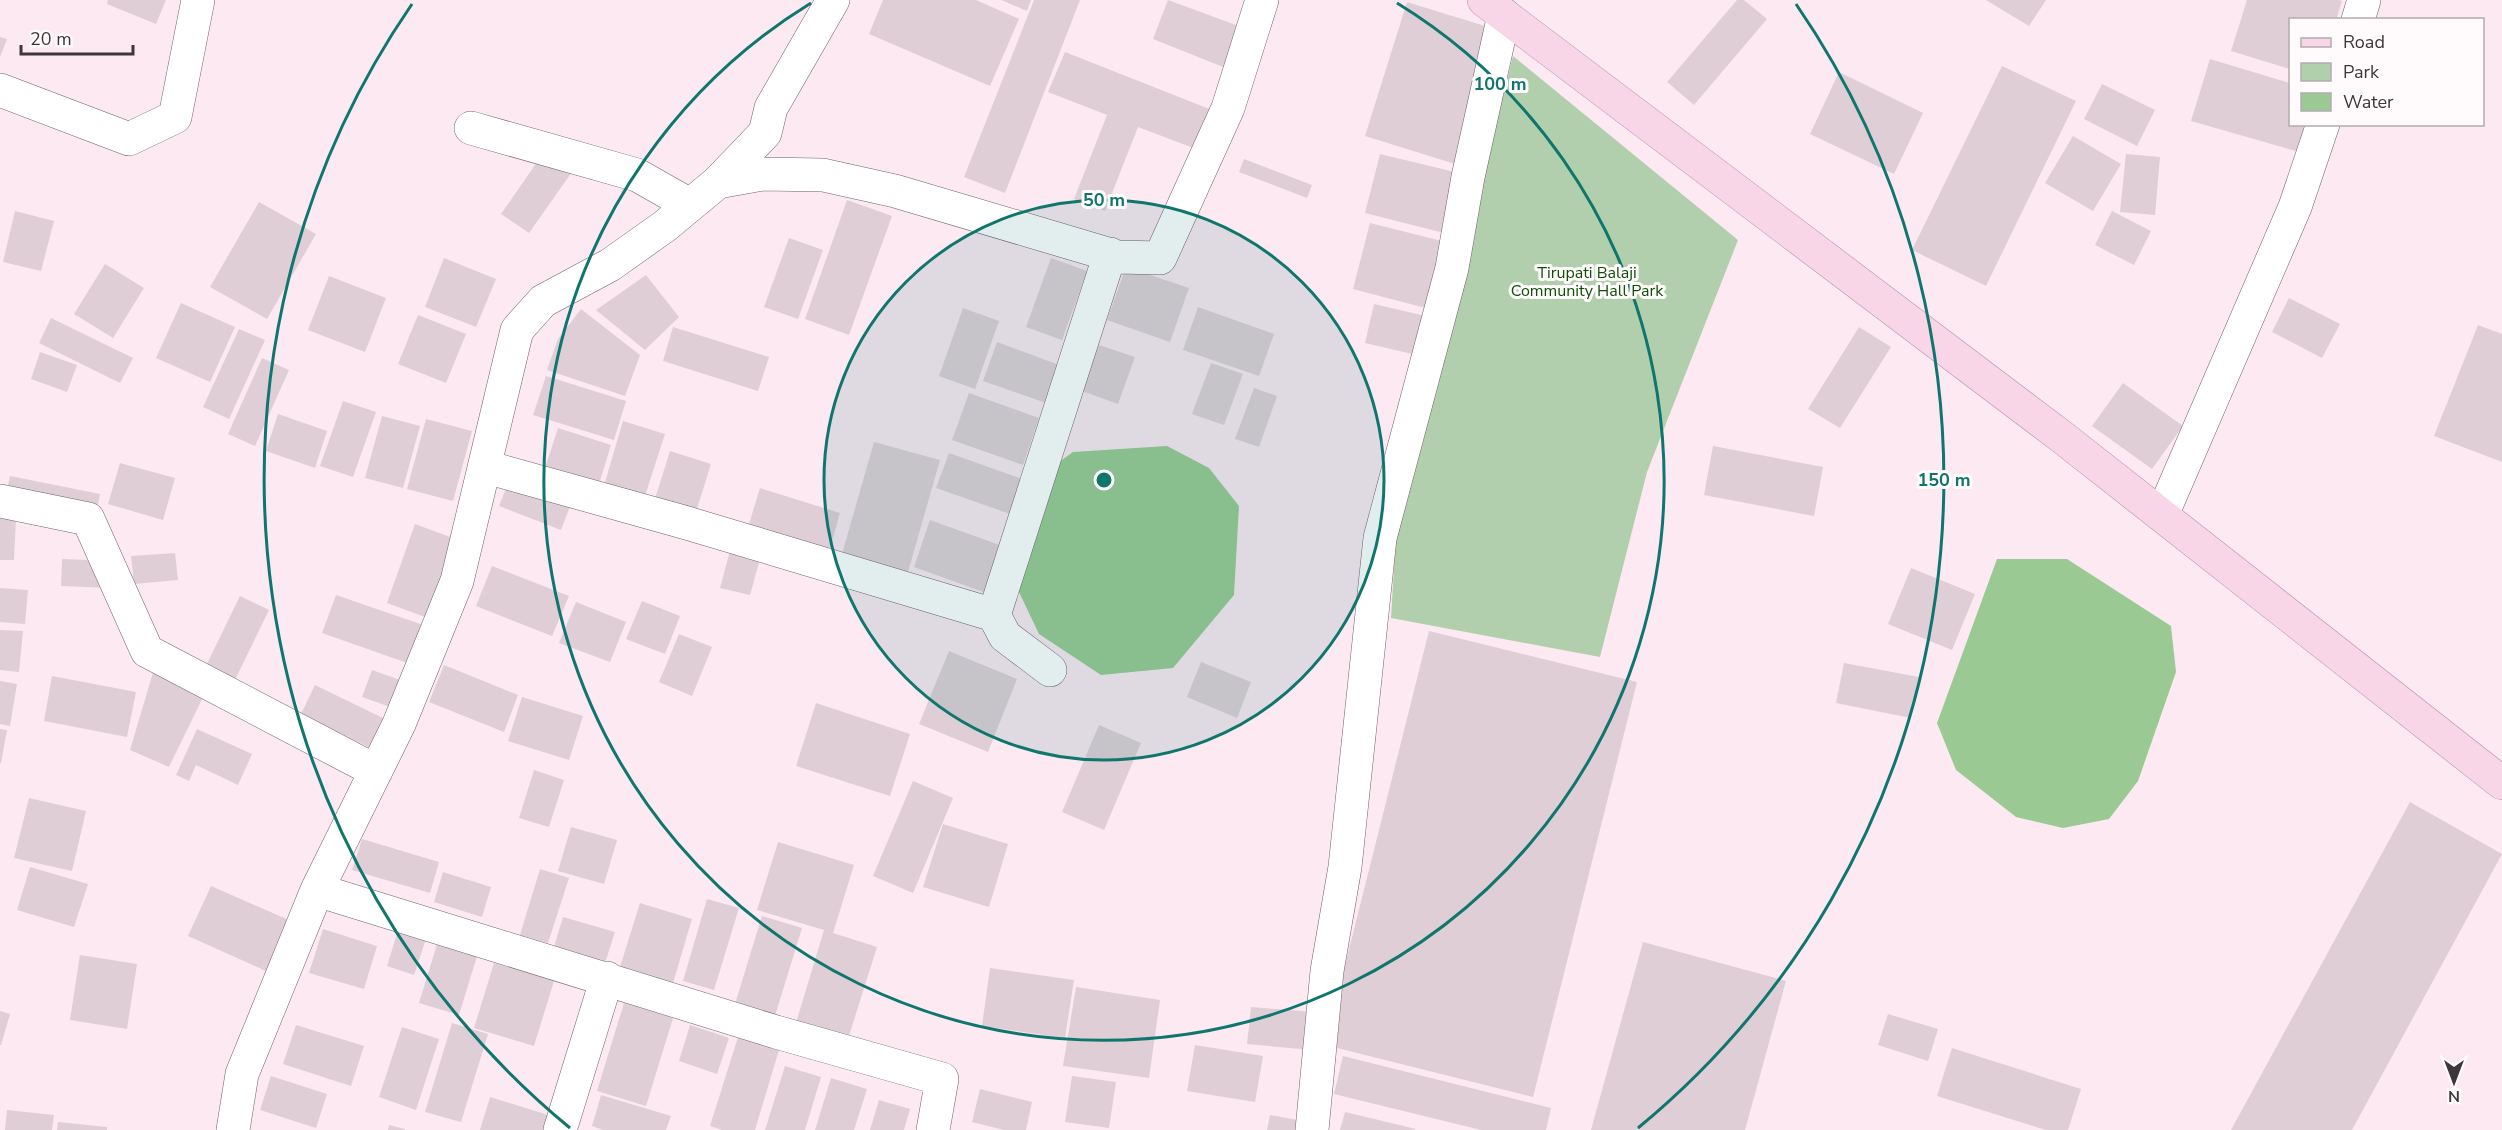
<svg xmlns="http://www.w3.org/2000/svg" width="2502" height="1130" viewBox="0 0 2502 1130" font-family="'Nunito Sans',sans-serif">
  <rect width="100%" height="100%" fill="#fce9f2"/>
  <path fill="#b1cfad" d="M1513,56L1738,240L1647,472L1600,657L1391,618L1396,534Z"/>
  <path fill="#9ac993" d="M1167,446L1209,468L1239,506L1234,595L1173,668L1101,675L1039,634L1019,592L1033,481L1073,452Z
    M1997,559H2067L2171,626L2176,672L2138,781L2109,819L2063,828L2016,817L1956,770L1937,723Z"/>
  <path fill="#e0ced7" d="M108,0H166L156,24L107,4Z
    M883,0H976L1019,19L990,86L869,34Z
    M1001,0H1031L1027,11Z
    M1034,0H1080L1005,193L964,177Z
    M1168,0L1244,28L1228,69L1153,39Z
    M1737,0H1744L1767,19L1694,105L1667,82Z
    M1986,0H2046L2029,26Z
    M2247,0H2339L2342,1L2336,20H2290V69L2231,51Z
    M1407,2L1498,30L1455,164L1365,136Z
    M0,37L7,39L0,57Z
    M1065,52L1212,110L1196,149L1138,127L1105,211L1074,199L1107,115L1048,92Z
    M2210,59L2290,83V124H2307L2299,152L2191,121Z
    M2002,66L2076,101L1986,286L1912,250Z
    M1839,72L1923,113L1894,174L1810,134Z
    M2102,84L2155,110L2137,146L2084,119Z
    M2073,136L2121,164L2093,211L2045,183Z
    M544,152L572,172L529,233L501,214Z
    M1380,154L1459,173L1444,233L1365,213Z
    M2126,154L2160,157L2155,215L2120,212Z
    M1244,159L1312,185L1307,198L1239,172Z
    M847,200L892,216L849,335L805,319Z
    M259,202L316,234L267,319L210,287Z
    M15,211L54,221L41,271L3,262Z
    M2112,211L2151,231L2134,265L2095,245Z
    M1370,223L1454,244L1437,311L1353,289Z
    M789,238L823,250L798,319L764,307Z
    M444,258L496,279L476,327L425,307Z
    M1051,258L1087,271L1062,340L1026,327Z
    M105,264L144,288L113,338L74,314Z
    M1126,267L1189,288L1170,342L1107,320Z
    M646,275L679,317L645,350L596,310Z
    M329,276L386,298L365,352L308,330Z
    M2289,298L2340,324L2322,358L2272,332Z
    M181,303L235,327L210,382L156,358Z
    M1374,304L1430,317L1421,356L1365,343Z
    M1198,307L1274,334L1259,376L1183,350Z
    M963,308L999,321L975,389L939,376Z
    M581,309L640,355L625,396L547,370L558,339Z
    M418,315L466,334L446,383L398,364Z
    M51,318L133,358L120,383L39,343Z
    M2478,325L2502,334V462L2434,436Z
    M673,327L769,357L758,391L663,361Z
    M1859,327L1891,347L1840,428L1808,409Z
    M239,329L265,340L229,419L203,407Z
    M997,342L1059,365L1046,403L983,381Z
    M1099,345L1135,357L1118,404L1082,391Z
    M40,352L77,365L67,392L31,379Z
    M262,358L289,370L255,446L228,434Z
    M1211,363L1243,374L1224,425L1192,414Z
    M546,376L626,401L614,440L533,415Z
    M2123,383L2183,426L2152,469L2092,426Z
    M1254,388L1277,396L1259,447L1235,439Z
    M969,393L1039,418L1023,465L952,440Z
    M343,401L376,412L353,477L320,466Z
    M278,414L327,431L315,468L266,451Z
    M382,416L420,426L403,488L365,478Z
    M426,419L472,431L453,501L407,489Z
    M623,421L665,434L643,502L603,489Z
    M558,428L611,445L597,491L543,474Z
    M874,442L940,460L906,579L840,561Z
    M1713,446L1823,467L1814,516L1704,495Z
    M670,451L711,464L695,515L654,502Z
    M949,453L1028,481L1016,516L936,488Z
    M120,463L175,478L163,520L108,504Z
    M10,476L100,494L94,525L4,507Z
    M510,479L571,504L561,530L499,506Z
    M760,488L840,513L826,562L745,537Z
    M0,518H16L14,560H0Z
    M930,520L1008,548L992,595L914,567Z
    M415,524L461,541L433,620L387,603Z
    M731,547L761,555L750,595L720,588Z
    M175,553L178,580L134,584L131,556Z
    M62,559L111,561L110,588L61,586Z
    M492,566L569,596L552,636L476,606Z
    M1911,568L1975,594L1952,650L1888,624Z
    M0,588L28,590L25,624L0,622Z
    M336,595L426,626L413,665L322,633Z
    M240,596L269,610L233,684L204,670Z
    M642,601L680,616L665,654L626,639Z
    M576,602L626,622L610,662L559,643Z
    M0,630L23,631L19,672L0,670Z
    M1429,631L1637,682L1533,1097L1325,1045Z
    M679,634L712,647L692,696L659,682Z
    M949,651L1017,679L988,752L919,724Z
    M1201,662L1251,682L1237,718L1187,697Z
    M1844,663L1919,677L1911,718L1836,703Z
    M444,665L518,695L504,732L429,702Z
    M154,669L205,693L169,767L130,750Z
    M372,670L406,682L396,709L362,697Z
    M52,676L136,692L127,737L44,721Z
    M0,681L17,684L10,726L0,724Z
    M315,685L387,720L373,749L301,714Z
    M522,697L583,716L569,760L508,741Z
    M816,703L910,734L890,796L796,766Z
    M1099,725L1141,743L1104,830L1062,812Z
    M0,729L7,730L1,763H0Z
    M197,729L252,754L238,785L196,765L189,781L176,775Z
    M534,770L564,780L549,827L519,818Z
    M913,781L953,798L913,893L873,876Z
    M29,798L86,811L72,871L14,858Z
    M2410,802L2502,854L2352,1130H2231Z
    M943,824L1008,844L989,907L923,887Z
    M571,827L617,840L604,884L558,871Z
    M362,839L439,862L430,893L352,870Z
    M778,842L854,865L833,933L877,947L848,1039L796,1023L824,930L757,910Z
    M30,867L88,884L74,927L17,910Z
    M540,869L569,878L548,943L520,935Z
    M443,872L491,887L482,917L434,902Z
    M211,886L298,924L275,975L188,936Z
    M707,899L739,908L714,990L683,981Z
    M640,903L692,919L673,983L620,967Z
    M762,916L802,928L771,1029L731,1017Z
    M563,917L615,932L605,963L554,947Z
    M401,921L429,930L414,975L387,966Z
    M323,929L377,946L364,989L309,973Z
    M438,941L478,953L459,1015L419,1003Z
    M1643,942L1786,981L1745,1130H1591Z
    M80,955L137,964L127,1029L70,1020Z
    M494,963L554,981L534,1046L474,1028Z
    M990,968L1074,980L1065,1038L982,1026Z
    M1076,987L1160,1000L1149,1078L1063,1066Z
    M624,1003L673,1018L646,1106L597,1091Z
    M1251,1007L1315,1012L1311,1050L1247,1044Z
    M0,1011L10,1014L1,1045H0Z
    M1888,1014L1938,1029L1928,1061L1878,1045Z
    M452,1023L488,1034L461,1122L425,1112Z
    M296,1025L364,1046L351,1086L283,1064Z
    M690,1025L729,1038L717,1074L679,1061Z
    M402,1027L439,1039L416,1110L379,1097Z
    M738,1037L779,1050L755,1130H722L710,1126Z
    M1195,1045L1263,1056L1255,1102L1187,1091Z
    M1952,1048L2081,1089L2068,1130H2046L1937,1096Z
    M1343,1056L1551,1108L1546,1130H1481L1334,1094Z
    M785,1066L821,1077L805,1130H765Z
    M271,1076L327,1094L316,1128L260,1110Z
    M1072,1076L1116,1082L1109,1128L1065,1122Z
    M831,1078L867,1089L854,1130H815Z
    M980,1089L1032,1102L1026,1130H1004L972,1122Z
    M601,1095L671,1116L666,1130H603L592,1126Z
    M490,1097L561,1119L558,1130H480Z
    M879,1100L910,1109L904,1130H870Z
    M7,1110L54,1115L52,1130H5Z
    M1345,1112L1416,1129L1415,1130H1340Z
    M1270,1115L1309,1122L1307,1130H1267Z
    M58,1122L107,1127V1130H57Z
    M389,1125L405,1129V1130H388Z"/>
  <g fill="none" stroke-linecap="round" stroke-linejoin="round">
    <g stroke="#716169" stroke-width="34">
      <path id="minor" d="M2358,20L2364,0
        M0,90L129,139L175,117L198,0
        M471,128L637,175L690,205
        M718,182L765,133L771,108L833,0
        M486,467L687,523L994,615
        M0,501L88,519L147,651L376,771
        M2162,515L2295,207L2323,124
        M1050,670L1005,636L994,615L1110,254
        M317,890L776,1032L942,1079L933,1130
        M233,1130L242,1074L317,890L399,724L457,581L517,330L543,301L610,265L665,226L718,182L763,174L823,175L895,191L1118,257L1160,258L1228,108L1262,0
        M560,1130L607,978
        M1312,1130L1327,971L1345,867L1380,538L1452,268L1468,177L1504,15"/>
    </g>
    <g stroke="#b48ca1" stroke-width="34">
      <path id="major" d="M1484,0L2062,437L2502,783"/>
    </g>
    <use href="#minor" stroke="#fff" stroke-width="33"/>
    <use href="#major" stroke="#f8d6e8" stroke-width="33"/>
  </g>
  <circle cx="1104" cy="480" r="280" fill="#0f766e" fill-opacity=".12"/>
  <g fill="none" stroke="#0f766e" stroke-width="3">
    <circle cx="1104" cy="480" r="280"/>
    <path d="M1397 3A560 560 0 1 1 811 3"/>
    <path d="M570 1128A840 840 0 0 1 412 4M1796 4A840 840 0 0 1 1638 1128"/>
  </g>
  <g text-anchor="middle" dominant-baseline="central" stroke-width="6" stroke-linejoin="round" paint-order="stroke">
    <g font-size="16" fill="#0e4f05" stroke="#fffbfd">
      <text x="1587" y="273">Tirupati Balaji<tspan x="1587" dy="18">Community Hall Park</tspan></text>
    </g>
  </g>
  <circle cx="1104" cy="480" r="9" fill="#0f766e" stroke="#fffbfd" stroke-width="3"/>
  <g font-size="18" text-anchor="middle" font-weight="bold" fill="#0f766e" stroke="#fffbfd" stroke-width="6" stroke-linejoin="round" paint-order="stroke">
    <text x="1500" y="90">100 m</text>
    <text x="1104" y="206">50 m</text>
    <text x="1944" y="486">150 m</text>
  </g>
  <rect x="2289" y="18" width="195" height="108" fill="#fffbfd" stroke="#b2acaf" stroke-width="1.5"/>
  <rect x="2301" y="38" width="30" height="9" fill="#f8d6e8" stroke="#b2acaf" stroke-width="1.5"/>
  <text x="2343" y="48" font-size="18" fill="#3e363a">Road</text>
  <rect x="2301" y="63" width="30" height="18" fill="#b1cfad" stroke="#b2acaf" stroke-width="1.5"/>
  <text x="2343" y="78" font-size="18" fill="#3e363a">Park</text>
  <rect x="2301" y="93" width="30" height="18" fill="#9ac993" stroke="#b2acaf" stroke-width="1.5"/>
  <text x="2343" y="108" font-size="18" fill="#3e363a">Water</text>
  <g transform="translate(2454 1082) rotate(180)" stroke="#fffbfd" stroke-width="4.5" paint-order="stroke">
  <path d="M0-4.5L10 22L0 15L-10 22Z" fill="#3e363a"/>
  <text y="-9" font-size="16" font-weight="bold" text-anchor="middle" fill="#3e363a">N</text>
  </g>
  <path d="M21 45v9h112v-9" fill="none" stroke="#3e363a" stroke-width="3"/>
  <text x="30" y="45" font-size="18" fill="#3e363a" stroke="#fffbfd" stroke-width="4.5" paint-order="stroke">20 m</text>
</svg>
